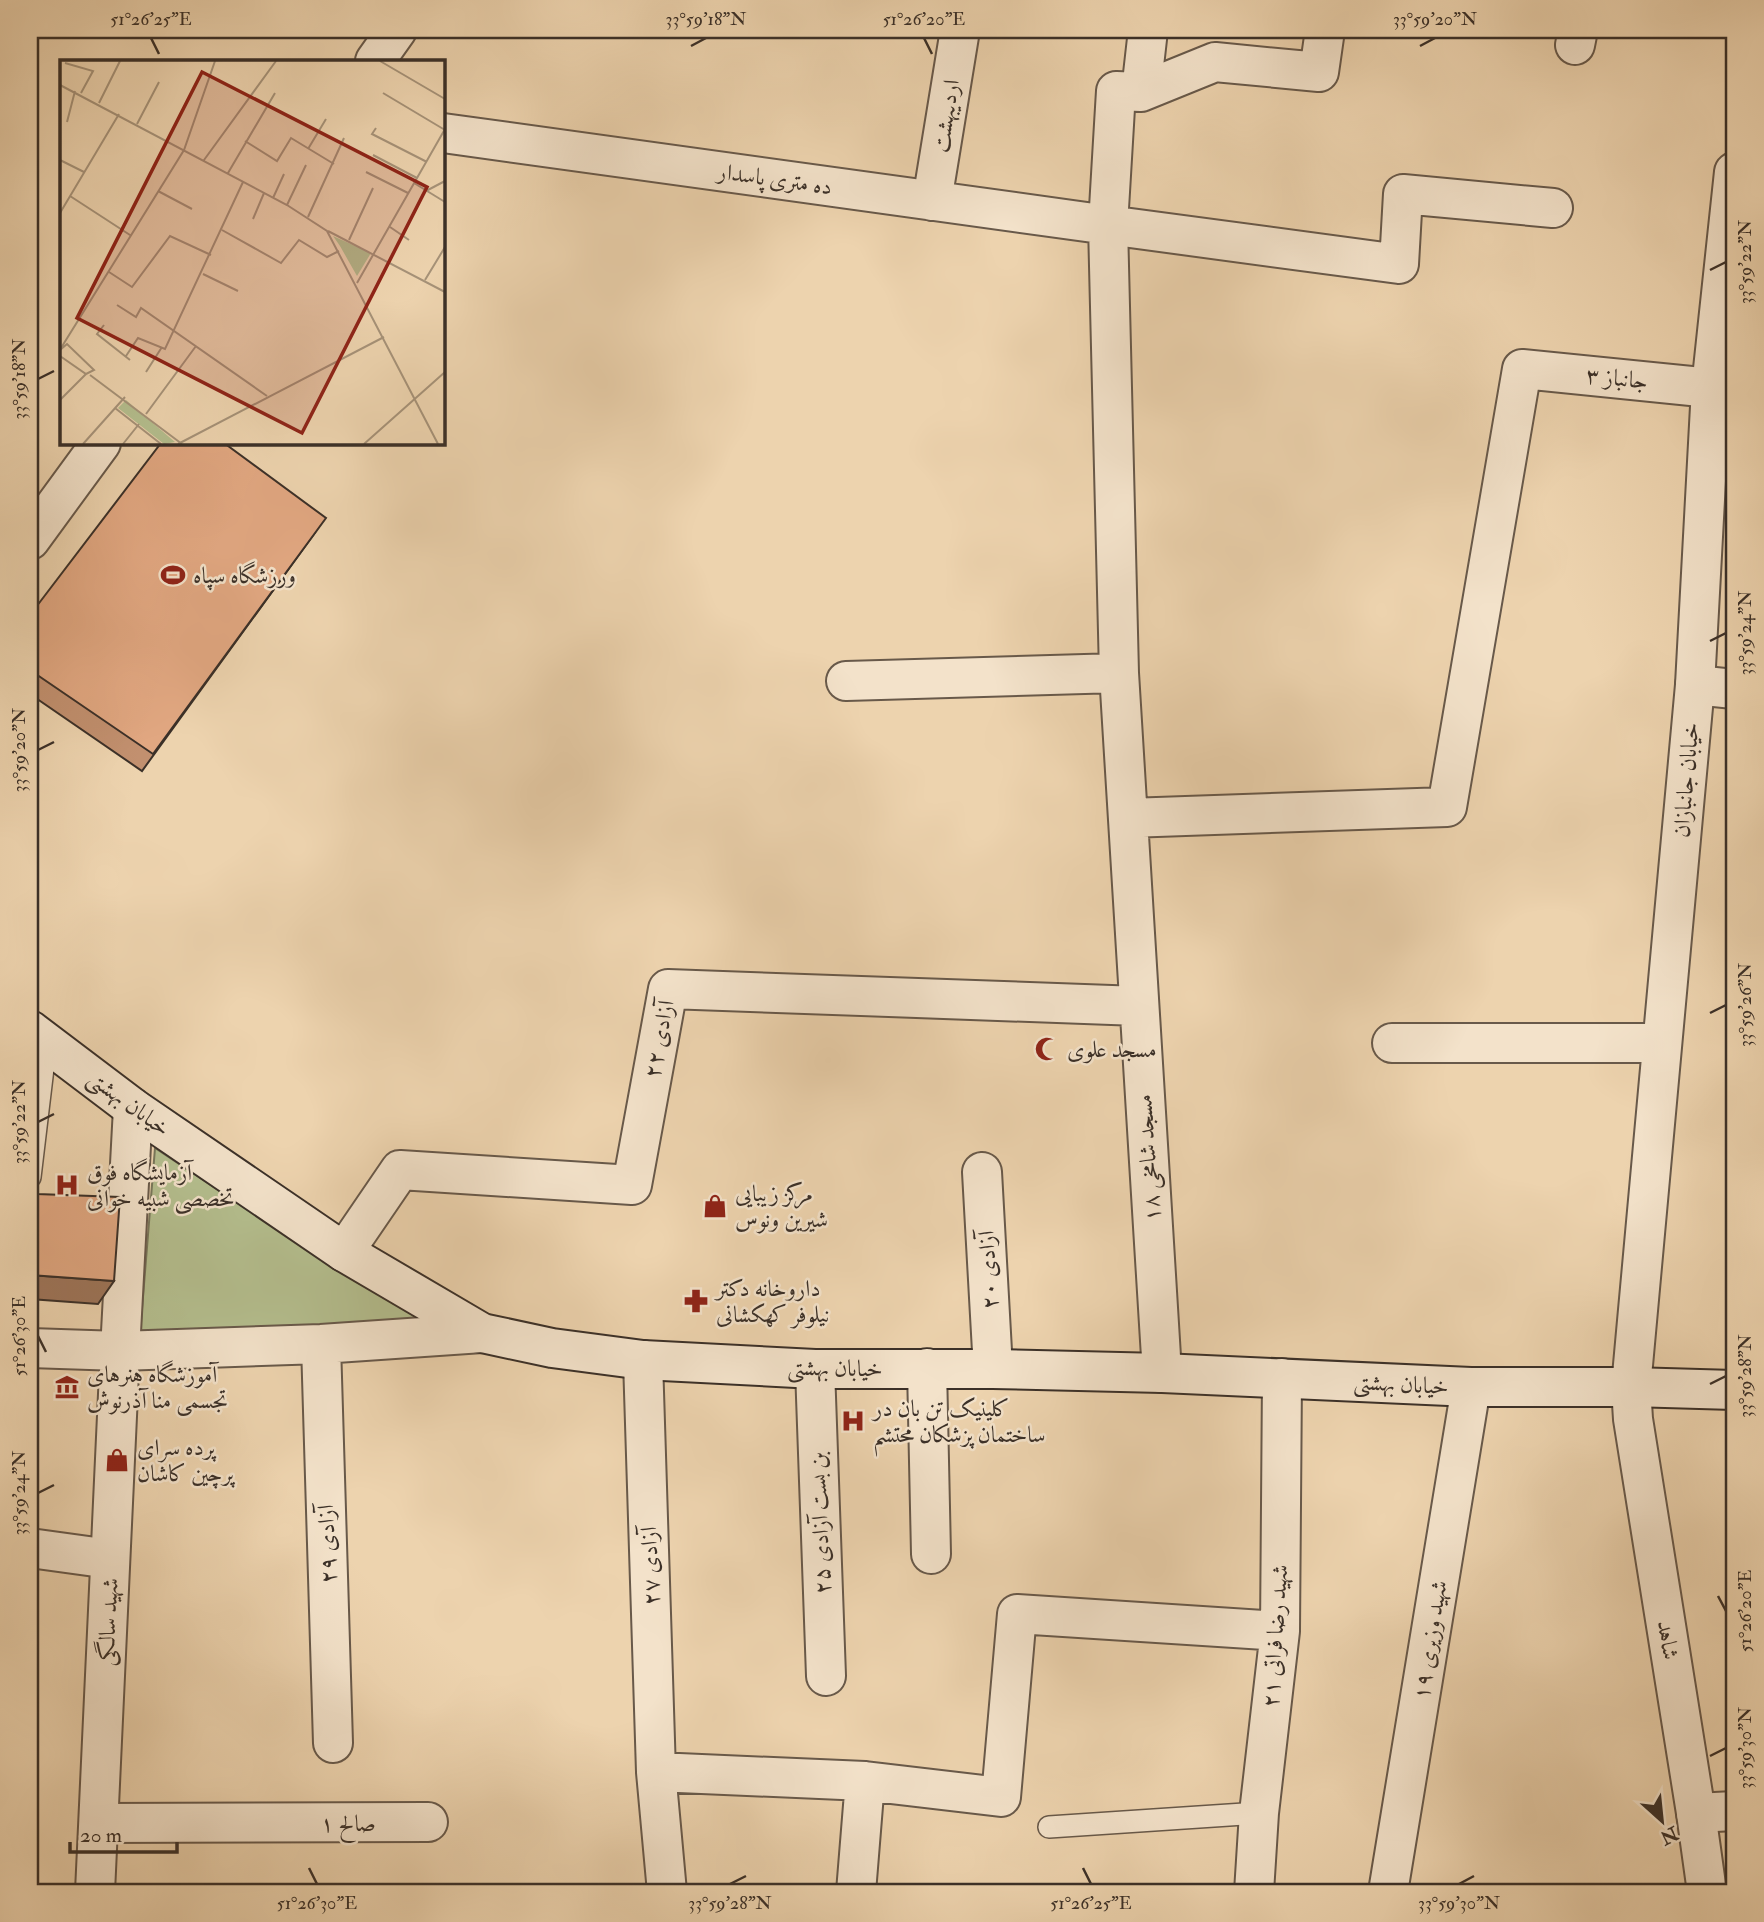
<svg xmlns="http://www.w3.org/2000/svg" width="1764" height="1922" viewBox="0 0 1764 1922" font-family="'IM FELL Double Pica',Amiri,serif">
  <rect width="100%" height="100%" fill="#edd3ae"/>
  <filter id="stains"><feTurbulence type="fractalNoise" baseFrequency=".00286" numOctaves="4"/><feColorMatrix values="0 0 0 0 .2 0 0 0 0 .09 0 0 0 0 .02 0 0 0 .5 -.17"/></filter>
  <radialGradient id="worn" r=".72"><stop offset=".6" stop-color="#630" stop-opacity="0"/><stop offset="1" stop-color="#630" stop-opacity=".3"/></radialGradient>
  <path fill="#b4be8e" stroke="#78775b" stroke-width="2" d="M155,1148L358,1283L435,1323L140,1334Z"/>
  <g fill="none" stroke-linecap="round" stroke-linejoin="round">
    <g stroke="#68594a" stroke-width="24">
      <path id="service" d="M30,1177L46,1043
        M1049,1827L1259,1813"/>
    </g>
    <g stroke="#68594a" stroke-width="42">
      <path id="minor" d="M1575,45L1578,30
        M375,61L397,30
        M1141,92L1148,30
        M443,133L1108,225L1399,264L1403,194L1553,208
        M932,201L960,30
        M30,540L101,443
        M846,681L1119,673
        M1695,685L1734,689
        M1128,818L1447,807L1522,369L1711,388
        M1392,1043H1661
        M982,1172L993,1369
        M344,1252L400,1170L632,1185L668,989L1139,1006
        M321,1344L333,1743
        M30,1348L120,1351L321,1344L482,1333
        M643,1360L656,1772L667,1892
        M927,1368L931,1554
        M815,1369L826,1676
        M1162,1373L1119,673L1108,225L1116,91L1141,92L1215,62L1319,72L1325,30
        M30,1548L110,1559
        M656,1772L865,1781L1001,1797L1017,1614L1280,1631
        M1696,1813L1734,1811
        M99,1823L428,1822
        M95,1892L120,1351L133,1108
        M856,1892L865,1781
        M1254,1892L1259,1813L1280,1631L1282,1378
        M1388,1892L1471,1387"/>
    </g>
    <g stroke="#68594a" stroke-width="42">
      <path id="tertiary" d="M1707,1892L1696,1813L1633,1419L1631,1387L1695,685L1711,388L1734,172"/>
    </g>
    <g stroke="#3b3028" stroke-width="42">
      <path id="secondary" d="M30,1030L133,1108L344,1252L482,1333L552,1348L643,1360L815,1369H993L1162,1373L1471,1387H1631L1734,1390"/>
    </g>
    <use href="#service" stroke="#f3e2ca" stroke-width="21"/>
    <use href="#minor" stroke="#f3e2ca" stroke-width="38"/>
    <use href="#tertiary" stroke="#f3e2ca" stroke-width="38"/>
    <use href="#secondary" stroke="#f3e2ca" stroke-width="38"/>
  </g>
  <path fill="#c2906f" stroke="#3b3028" stroke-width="2" d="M314,534L142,771L30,694V615Z"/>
  <path fill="#9e755a" stroke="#3b3028" stroke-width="2" d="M30,1275L114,1281L98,1304L30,1299Z"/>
  <path fill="#e1a781" stroke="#3b3028" stroke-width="2" d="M161,443H224L326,518L153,754L30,670V615Z
    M30,1183L37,1184V1194L120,1197L114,1281L30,1275Z"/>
  <path fill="none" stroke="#3b3028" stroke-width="2.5" d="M151,38L159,54M924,38L932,54M691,46L706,38M1420,46L1435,38M1710,270L1726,262M38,379L54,371M1710,641L1726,633M38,750L54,742M1710,1013L1726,1005M38,1122L54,1114M38,1336L46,1352M1710,1384L1726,1376M38,1493L54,1485M1718,1596L1726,1611M1710,1756L1726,1748M309,1868L317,1884M1083,1868L1091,1884M730,1884L746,1876M1459,1884L1474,1876"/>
  <defs>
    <g id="stadium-bare" transform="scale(1.89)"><path d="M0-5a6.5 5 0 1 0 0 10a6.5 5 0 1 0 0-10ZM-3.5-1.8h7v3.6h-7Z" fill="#8f2418" stroke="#f3e2ca" stroke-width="2.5" paint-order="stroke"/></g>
    <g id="mosque-bare" transform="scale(1.89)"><path d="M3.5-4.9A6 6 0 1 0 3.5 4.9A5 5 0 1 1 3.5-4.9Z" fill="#8f2418" stroke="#f3e2ca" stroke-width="2.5" paint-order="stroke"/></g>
    <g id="hospital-bare" transform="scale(1.89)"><path d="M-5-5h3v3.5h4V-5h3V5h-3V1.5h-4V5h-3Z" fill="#8f2418" stroke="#f3e2ca" stroke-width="2.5" paint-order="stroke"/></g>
    <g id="shop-bare" transform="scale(1.89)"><path d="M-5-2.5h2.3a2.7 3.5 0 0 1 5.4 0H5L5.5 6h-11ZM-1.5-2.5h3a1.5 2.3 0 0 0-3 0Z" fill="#8f2418" stroke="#f3e2ca" stroke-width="2.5" paint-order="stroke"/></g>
    <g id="pharmacy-bare" transform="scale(1.89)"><path d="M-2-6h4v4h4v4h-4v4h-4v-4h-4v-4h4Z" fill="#8f2418" stroke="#f3e2ca" stroke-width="2.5" paint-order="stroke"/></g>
    <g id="museum-bare" transform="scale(1.89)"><path d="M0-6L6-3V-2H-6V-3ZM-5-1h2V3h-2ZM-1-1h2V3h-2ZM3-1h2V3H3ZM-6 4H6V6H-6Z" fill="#8f2418" stroke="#f3e2ca" stroke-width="2.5" paint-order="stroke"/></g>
  </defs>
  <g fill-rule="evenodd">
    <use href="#stadium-bare" x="173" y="575"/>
    <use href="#mosque-bare" x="1047" y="1049"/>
    <use href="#hospital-bare" x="67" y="1185"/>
    <use href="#shop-bare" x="715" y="1206"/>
    <use href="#pharmacy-bare" x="696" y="1301"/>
    <use href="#museum-bare" x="67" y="1387"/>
    <use href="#hospital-bare" x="853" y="1421"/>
    <use href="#shop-bare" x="117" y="1460"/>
  </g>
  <g text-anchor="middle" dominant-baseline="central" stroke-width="5" stroke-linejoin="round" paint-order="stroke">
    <g font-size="23" fill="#3b3028" stroke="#f3e2ca">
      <text transform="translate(946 116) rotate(-81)">اردیبهشت</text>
      <text transform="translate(775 179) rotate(8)">ده متری پاسدار</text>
      <text transform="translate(1617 378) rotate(6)">جانباز ۳</text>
      <text transform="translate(1686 780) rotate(-85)">خیابان جانبازان</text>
      <text transform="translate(659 1039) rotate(-79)">آزادی ۲۲</text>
      <text transform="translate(129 1103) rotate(36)">خیابان بهشتی</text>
      <text transform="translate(1148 1158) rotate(-94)">مسجد شامخی ۱۸</text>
      <text transform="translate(988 1270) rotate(-93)">آزادی ۲۰</text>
      <text transform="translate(835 1368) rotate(1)">خیابان بهشتی</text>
      <text transform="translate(1401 1384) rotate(3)">خیابان بهشتی</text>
      <text transform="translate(820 1523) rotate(-92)">بن بست آزادی ۲۵</text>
      <text transform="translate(327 1544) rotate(-92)">آزادی ۲۹</text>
      <text transform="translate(650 1566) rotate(-92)">آزادی ۲۷</text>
      <text transform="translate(108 1622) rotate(-87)">شهید سالگی</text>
      <text transform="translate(1275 1636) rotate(-86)">شهید رضا فراتی ۲۱</text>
      <text transform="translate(1430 1640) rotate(-81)">شهید وزیری ۱۹</text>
      <text transform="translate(1668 1640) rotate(81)">شاهد</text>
      <text x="348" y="1823">صالح ۱</text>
    </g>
    <g font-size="23" fill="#3b3028" stroke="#f3e2ca" text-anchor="start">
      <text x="193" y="575">ورزشگاه سپاه</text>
      <text x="1067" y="1049">مسجد علوی</text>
      <text x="87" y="1172">آزمایشگاه فوق<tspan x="87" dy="26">تخصصی شبیه خوانی</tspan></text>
      <text x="735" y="1193">مرکز زیبایی<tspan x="735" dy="26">شیرین ونوس</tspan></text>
      <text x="716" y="1288">داروخانه دکتر<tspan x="716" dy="26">نیلوفر کهکشانی</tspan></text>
      <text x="87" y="1374">آموزشگاه هنرهای<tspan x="87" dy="26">تجسمی منا آذرنوش</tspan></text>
      <text x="873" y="1408">کلینیک تن بان در<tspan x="873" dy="26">ساختمان پزشکان محتشم</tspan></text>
      <text x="137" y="1447">پرده سرای<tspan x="137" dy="26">پرچین کاشان</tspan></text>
    </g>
  </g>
  <g transform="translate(60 60)">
    <rect width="385" height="385" fill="#edd3ae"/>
    <path d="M273,176L311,193L297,216L280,186ZM66,340L115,382L104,384L58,348Z" fill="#b4be8e"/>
    <path fill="none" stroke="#a69278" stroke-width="2" d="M320,1L385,39M5,3L33,11L21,33M0,25L227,145L267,171L378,384M323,33L385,70M39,43L60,1M7,62L15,31M77,64L99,22M316,68L312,74L367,102M185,81L217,101L231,78L274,104M248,89L266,59M313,95L357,118M0,100L24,112M144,100L216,1M306,112L348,133M168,113L215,33M354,123L385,142M98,131L132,149M366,131L385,121M10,136L70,175M213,138L224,114M227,145L246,105M0,153L59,54M248,157L284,78M193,159L204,133M330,167L349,180M162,170L221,203L239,180L267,197L279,191M268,171L385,232M289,180L313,128M49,212L72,227L110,176L151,195M143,214L178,231M365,220L385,187M297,223L385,69M57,245L76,257L81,248L207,336M44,265L37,274L70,300M1,288L124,90L155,1M0,296L26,314L34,310L7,284L0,290M66,296L78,278L105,289L183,122M86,312L102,287M30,315L122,384M0,340L26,314M55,348L101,384M86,354L136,286M23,384L65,337M63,384L79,364M118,384L324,277M304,384L385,312"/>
    <path fill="#8f2418" fill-opacity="0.15" stroke="#8f2418" stroke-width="3.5" d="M142,12L367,127L242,373L17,258Z"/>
    <rect width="385" height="385" fill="none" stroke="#3b3028" stroke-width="3.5"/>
  </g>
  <rect width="1764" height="1922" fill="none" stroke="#edd3ae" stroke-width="77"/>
  <g transform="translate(1662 1821) rotate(153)" stroke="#f3e2ca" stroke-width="5" paint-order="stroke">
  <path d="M0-5L12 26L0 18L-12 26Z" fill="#3b3028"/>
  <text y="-10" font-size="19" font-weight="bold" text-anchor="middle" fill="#3b3028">N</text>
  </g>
  <path d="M70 1842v10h107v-10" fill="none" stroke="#3b3028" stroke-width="3.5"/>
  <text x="80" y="1842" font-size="21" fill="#3b3028" stroke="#f3e2ca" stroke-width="5" paint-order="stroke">20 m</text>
  <rect x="38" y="38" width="1688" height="1846" fill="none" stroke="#3b3028" stroke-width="2.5"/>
  <g font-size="18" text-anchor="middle" fill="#3b3028">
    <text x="151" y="25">51°26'25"E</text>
    <text x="706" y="25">33°59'18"N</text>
    <text x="924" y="25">51°26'20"E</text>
    <text x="1435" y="25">33°59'20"N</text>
    <text transform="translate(1745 262) rotate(-90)" y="6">33°59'22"N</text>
    <text transform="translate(19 379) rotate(-90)" y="6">33°59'18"N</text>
    <text transform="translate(1745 633) rotate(-90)" y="6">33°59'24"N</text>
    <text transform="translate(19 750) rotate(-90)" y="6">33°59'20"N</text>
    <text transform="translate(1745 1005) rotate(-90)" y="6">33°59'26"N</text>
    <text transform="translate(19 1122) rotate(-90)" y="6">33°59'22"N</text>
    <text transform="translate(19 1336) rotate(-90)" y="6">51°26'30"E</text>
    <text transform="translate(1745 1376) rotate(-90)" y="6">33°59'28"N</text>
    <text transform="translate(19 1493) rotate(-90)" y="6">33°59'24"N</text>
    <text transform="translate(1745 1611) rotate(-90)" y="6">51°26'20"E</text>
    <text transform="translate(1745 1748) rotate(-90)" y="6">33°59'30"N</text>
    <text x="317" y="1909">51°26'30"E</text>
    <text x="730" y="1909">33°59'28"N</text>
    <text x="1091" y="1909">51°26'25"E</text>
    <text x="1459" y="1909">33°59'30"N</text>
  </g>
  <rect width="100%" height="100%" filter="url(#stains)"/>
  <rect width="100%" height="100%" fill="url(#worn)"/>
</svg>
